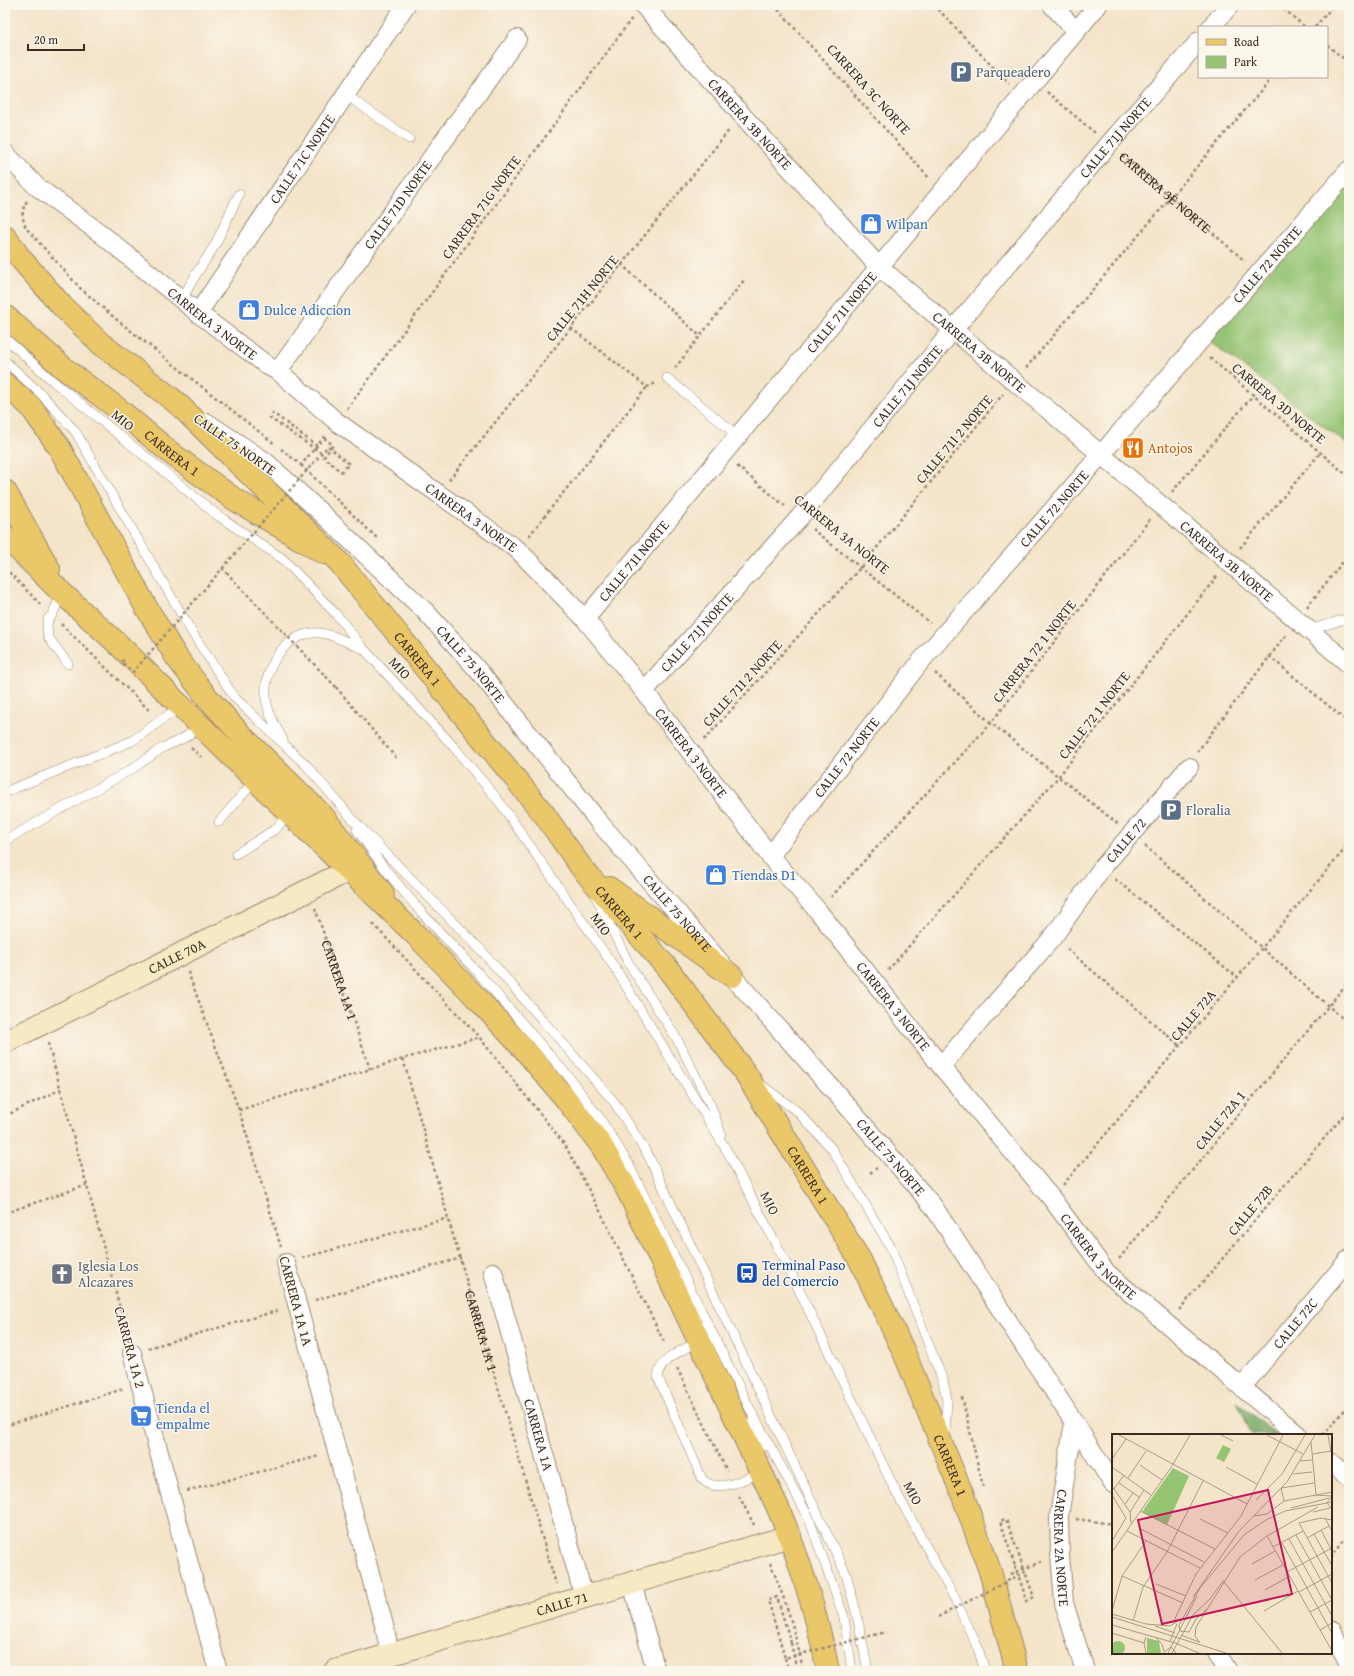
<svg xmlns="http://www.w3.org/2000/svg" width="1354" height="1676" viewBox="0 0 1354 1676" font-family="'Gentium Book Plus',serif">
  <rect width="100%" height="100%" fill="#fbf7ec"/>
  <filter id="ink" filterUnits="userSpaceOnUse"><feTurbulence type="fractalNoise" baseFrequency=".025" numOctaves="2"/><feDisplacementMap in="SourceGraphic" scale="8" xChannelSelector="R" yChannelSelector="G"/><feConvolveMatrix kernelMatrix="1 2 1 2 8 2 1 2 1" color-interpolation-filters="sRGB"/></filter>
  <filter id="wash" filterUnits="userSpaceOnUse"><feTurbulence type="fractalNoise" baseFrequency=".012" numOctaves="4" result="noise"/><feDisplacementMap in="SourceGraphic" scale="16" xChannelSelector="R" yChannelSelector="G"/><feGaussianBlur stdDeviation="0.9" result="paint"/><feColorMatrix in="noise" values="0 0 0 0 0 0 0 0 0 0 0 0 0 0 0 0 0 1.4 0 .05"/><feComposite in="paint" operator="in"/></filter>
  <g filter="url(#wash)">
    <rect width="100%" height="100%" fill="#f4e4c9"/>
    <path fill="#95c473" stroke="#687748" d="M1349,178V445L1209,341Z"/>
    <path fill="#78aa65" stroke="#5a6a42" d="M1237,1402L1277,1435H1252Z"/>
  </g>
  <g filter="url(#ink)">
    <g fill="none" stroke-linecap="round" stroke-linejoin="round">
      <g stroke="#988774" stroke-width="10">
        <path id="lane" d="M345,94L409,139
          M182,299L195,276L215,245L239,194
          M5,338L54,382L217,515L283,559L336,614L363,648L453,746L498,800L615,968L727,1151L788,1267L896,1492L955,1599L978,1648L985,1671
          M5,361L41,394L75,431L193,634L235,698L307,766L355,822L481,950L615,1103L648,1155L846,1574L857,1615L868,1671
          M667,378L738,436
          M62,593L52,615L48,619L47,626L48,637L68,664
          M1309,630L1349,618
          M283,740C277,729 269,716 267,704C261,673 280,638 312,633C328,631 346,642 361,648
          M5,792L132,741L181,706
          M219,822L256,779
          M357,830L385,869L421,912L480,975L568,1076L601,1120L629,1165L752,1413L808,1516L844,1617L852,1671
          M6,840L132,769L162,748L182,739L202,726
          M236,854L277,828L289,813
          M596,897L629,964L677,1039L711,1106L721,1134
          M760,1084L798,1112L832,1149L891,1248L943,1381L947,1399L945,1436
          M700,1341C684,1350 660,1357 658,1377L702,1479C717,1495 744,1479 761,1472
          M747,1423L765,1446"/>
      </g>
      <g stroke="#988774" stroke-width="20">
        <g id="street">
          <path id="s4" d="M643,5L879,267L1349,664"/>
          <path d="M1052,5L1076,31"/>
          <path d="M1211,27L1230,5"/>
          <path id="s5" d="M5,153L36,186L100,233L198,313L268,366L278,371L337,422L518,550L585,619L644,691L770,856L818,911L941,1066L1052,1199L1107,1273L1298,1435"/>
          <path id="s6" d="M198,313L406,5"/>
          <path id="s7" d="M278,371L517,39"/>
          <path id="s8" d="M206,422L266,462L316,508L425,611L477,669L599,822L732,976L837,1094L933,1206L1074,1422L1113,1484"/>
          <path id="s9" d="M585,619L1098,5"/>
          <path id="s10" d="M644,691L799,518L953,330L1109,144L1199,41"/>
          <path id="s11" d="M770,856L921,661L1349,170"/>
          <path id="s12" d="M941,1066L1053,937L1102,868L1189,767"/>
          <path d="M286,1263L385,1629L390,1655"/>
          <path id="s13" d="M493,1272L584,1597"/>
          <path d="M132,1353L218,1671"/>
          <path id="s14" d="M1242,1387L1349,1259"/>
          <path id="s15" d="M1074,1422L1059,1516L1060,1555L1064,1603L1085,1671"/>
          <path d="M1331,1463L1349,1478"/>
          <path d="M632,1583L656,1671"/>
          <path d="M1331,1629L1349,1665"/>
          <path d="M1217,1653L1228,1671"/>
        </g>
      </g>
      <g stroke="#988774" stroke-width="24">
        <g id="secondary">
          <path id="s16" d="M5,1042L349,870"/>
          <path id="s17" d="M335,1671L790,1536"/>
        </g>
      </g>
      <g stroke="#988774" stroke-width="24">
        <g id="primary">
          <path id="s18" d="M5,316L66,370L117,408L172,454L234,499L324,553"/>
          <path d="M5,384L31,407L59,447L146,607L177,658L206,696L243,737L322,815L383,894"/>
        </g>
      </g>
      <g stroke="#988774" stroke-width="24">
        <g id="highway">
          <path id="s19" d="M5,236L21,259L62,306L100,343L177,403L339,562L544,814L581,867L668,969L746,1074L860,1260L903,1350L963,1496L990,1571L1017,1671"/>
          <path d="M5,491L49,569"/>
          <path d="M5,536L62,593L120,646L289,813L416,935L471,992L523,1048L565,1098L601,1145L628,1191L778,1508C800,1560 817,1615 828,1671"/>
          <path d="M609,888L732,976"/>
        </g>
      </g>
      <g stroke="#988774" stroke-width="2.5" stroke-dasharray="3 3" stroke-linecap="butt">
        <path d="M774,5L930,179"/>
        <path d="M934,5L1009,84"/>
        <path d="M1279,5L1305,27"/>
        <path d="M1315,27L1334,5"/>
        <path d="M1327,45L1349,63"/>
        <path d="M1047,92L1095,133"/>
        <path id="s1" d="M1122,155L1245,261"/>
        <path d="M27,201C21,210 22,218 26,228L80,288L117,320L276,445"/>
        <path d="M621,264L700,336"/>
        <path d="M571,328L647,387L656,383"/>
        <path d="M1210,358L1349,477"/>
        <path d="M675,368L745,279"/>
        <path d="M1026,368L1273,77"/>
        <path d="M347,409L632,18"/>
        <path d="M324,438L333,445L324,457L341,472"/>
        <path d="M281,449L301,465L325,436"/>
        <path d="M301,465L377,538"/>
        <path d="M737,466L785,506"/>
        <path d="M449,480L730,129"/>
        <path d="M1172,492L1254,394"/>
        <path d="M812,529L930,623"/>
        <path d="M529,536L647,387"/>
        <path d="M1240,548L1321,452"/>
        <path d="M5,568L41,605"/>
        <path d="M1307,607L1349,554"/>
        <path d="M61,624L150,711"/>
        <path d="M1269,656L1349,723"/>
        <path d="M935,673L991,723L1118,824"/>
        <path d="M336,687L397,759"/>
        <path d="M704,740L861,567L1003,394"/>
        <path d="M191,748L201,757"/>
        <path d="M1197,752L1286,635"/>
        <path d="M1145,846L1349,1024"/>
        <path d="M1115,879L1237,977"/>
        <path d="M831,897L991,723L1150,519"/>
        <path id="s2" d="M315,908L370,1069"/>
        <path d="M373,924L479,1037L565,1145L601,1213L665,1344"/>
        <path d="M1067,949L1180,1046"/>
        <path d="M888,970L1059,776L1218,575"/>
        <path d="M188,972L239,1110L281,1247"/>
        <path d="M48,1043L128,1337"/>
        <path id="s3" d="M403,1059L448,1218L556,1584"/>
        <path d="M239,1110L403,1059L480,1037"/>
        <path d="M5,1116L61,1089"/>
        <path d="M870,1173L877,1168"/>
        <path d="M1063,1185L1349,844"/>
        <path d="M5,1213L87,1185"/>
        <path d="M302,1258L448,1218"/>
        <path d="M1119,1259L1349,981"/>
        <path d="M315,1300L461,1258"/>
        <path d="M1179,1310L1349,1109"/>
        <path d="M148,1348L280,1310"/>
        <path d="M677,1368L727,1471"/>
        <path d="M962,1397L983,1487"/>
        <path d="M5,1426L123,1389"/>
        <path d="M1323,1435L1349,1405"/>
        <path d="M187,1491L319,1456"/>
        <path d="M739,1496L754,1525"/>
        <path d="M1076,1519L1113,1524"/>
        <path d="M1331,1558L1349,1534"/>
        <path d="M770,1563C785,1598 796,1633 803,1671"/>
        <path d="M1015,1566L1027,1601L1034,1597L1025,1572"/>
        <path d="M1011,1574L1043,1561"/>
        <path d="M791,1643L797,1671"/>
        <path d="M785,1658L789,1671"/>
      </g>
      <use href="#lane" stroke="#fff" stroke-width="9"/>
      <use href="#street" stroke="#fff" stroke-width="18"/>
      <use href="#secondary" stroke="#f7e9c3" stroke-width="22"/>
      <use href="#primary" stroke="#eac769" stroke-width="22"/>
      <use href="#highway" stroke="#eac769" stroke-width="22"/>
      <path stroke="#988774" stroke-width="2.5" stroke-dasharray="3 3" stroke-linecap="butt" d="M317,446L273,413L270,418L321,453
        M222,568L336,687
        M124,660L121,662L133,672L328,446L349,464L341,472
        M938,1617L1025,1572L1006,1519L1000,1521L1015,1566
        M791,1643L777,1597L768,1600L785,1658L886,1632"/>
    </g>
  </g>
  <defs>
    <g id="parking-square" transform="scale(1.15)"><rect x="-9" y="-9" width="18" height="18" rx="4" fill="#5c6f8a" stroke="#fbf7ec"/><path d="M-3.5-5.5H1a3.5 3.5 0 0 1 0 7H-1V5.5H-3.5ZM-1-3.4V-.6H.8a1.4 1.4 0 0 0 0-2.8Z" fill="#fff"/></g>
    <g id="shop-square" transform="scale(1.15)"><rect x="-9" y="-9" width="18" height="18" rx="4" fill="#3f7fe0" stroke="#fbf7ec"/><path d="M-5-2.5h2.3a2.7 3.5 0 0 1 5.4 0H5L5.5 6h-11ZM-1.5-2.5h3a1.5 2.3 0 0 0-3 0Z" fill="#fff"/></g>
    <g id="restaurant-square" transform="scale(1.15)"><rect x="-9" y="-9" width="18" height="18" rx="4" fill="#e8710a" stroke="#fbf7ec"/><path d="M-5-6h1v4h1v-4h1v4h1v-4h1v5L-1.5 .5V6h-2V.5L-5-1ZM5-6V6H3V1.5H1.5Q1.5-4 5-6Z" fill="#fff"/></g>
    <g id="bus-square" transform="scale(1.15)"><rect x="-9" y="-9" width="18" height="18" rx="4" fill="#1a4fb4" stroke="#fbf7ec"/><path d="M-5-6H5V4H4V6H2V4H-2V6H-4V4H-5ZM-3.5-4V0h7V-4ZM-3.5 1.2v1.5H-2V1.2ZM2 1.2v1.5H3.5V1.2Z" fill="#fff"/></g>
    <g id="church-square" transform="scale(1.15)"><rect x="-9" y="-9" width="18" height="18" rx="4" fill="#6b7280" stroke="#fbf7ec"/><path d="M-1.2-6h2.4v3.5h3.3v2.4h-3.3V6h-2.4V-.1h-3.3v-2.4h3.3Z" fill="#fff"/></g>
    <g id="supermarket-square" transform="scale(1.15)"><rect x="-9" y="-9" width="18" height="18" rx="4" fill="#3f7fe0" stroke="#fbf7ec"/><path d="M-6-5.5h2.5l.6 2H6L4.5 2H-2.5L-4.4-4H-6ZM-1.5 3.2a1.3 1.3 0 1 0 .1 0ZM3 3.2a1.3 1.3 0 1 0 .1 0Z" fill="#fff"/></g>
  </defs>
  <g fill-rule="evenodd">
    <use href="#parking-square" x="961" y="72"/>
    <use href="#shop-square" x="871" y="224"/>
    <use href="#shop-square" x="249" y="310"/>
    <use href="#restaurant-square" x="1133" y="448"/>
    <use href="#parking-square" x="1171" y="810"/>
    <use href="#shop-square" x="716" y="875"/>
    <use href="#bus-square" x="747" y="1273"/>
    <use href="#church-square" x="62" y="1274"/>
    <use href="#supermarket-square" x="141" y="1416"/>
  </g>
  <g text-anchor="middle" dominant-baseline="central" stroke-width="3" stroke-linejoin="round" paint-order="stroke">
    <g font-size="14" fill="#4e5e75" stroke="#fbf7ec" text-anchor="start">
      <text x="976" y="72">Parqueadero</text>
      <text x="1186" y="810">Floralia</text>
    </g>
    <g font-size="14" fill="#3b2a1e" stroke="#fbf7ec">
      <text transform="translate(869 89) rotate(48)">CARRERA 3C NORTE</text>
      <text stroke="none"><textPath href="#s4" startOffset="160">CARRERA 3B NORTE</textPath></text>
      <text stroke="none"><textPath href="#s10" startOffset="727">CALLE 71J NORTE</textPath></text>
      <text stroke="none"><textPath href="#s6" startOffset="186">CALLE 71C NORTE</textPath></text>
      <text stroke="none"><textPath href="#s1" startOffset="57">CARRERA 3E NORTE</textPath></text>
      <text stroke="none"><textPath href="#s7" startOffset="205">CALLE 71D NORTE</textPath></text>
      <text transform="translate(481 207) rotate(-54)">CARRERA 71G NORTE</text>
      <text stroke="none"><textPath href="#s11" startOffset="773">CALLE 72 NORTE</textPath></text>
      <text transform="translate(582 298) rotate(-51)">CALLE 71H NORTE</text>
      <text stroke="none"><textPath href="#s9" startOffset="400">CALLE 71I NORTE</textPath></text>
      <text stroke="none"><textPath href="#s5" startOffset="269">CARRERA 3 NORTE</textPath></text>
      <text stroke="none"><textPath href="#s4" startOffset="484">CARRERA 3B NORTE</textPath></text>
      <text stroke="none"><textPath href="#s10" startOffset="403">CALLE 71J NORTE</textPath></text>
      <text transform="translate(1279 403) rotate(40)">CARRERA 3D NORTE</text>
      <text transform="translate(123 420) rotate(39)">MIO</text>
      <text transform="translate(954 439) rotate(-50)">CALLE 71I 2 NORTE</text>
      <text transform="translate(235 444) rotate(35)">CALLE 75 NORTE</text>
      <text stroke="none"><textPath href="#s18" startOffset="216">CARRERA 1</textPath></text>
      <text stroke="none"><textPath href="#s11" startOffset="449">CALLE 72 NORTE</textPath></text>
      <text stroke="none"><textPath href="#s5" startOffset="593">CARRERA 3 NORTE</textPath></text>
      <text transform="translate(842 534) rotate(39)">CARRERA 3A NORTE</text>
      <text stroke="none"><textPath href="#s9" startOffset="76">CALLE 71I NORTE</textPath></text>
      <text stroke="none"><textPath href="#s4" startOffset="808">CARRERA 3B NORTE</textPath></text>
      <text stroke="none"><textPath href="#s10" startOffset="79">CALLE 71J NORTE</textPath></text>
      <text transform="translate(1034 651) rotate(-52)">CARRERA 72 1 NORTE</text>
      <text stroke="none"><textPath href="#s19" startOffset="593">CARRERA 1</textPath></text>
      <text stroke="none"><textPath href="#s8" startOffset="360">CALLE 75 NORTE</textPath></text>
      <text transform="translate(400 668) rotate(47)">MIO</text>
      <text transform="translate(742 683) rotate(-48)">CALLE 71I 2 NORTE</text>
      <text transform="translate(1094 715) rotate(-52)">CALLE 72 1 NORTE</text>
      <text stroke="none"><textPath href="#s5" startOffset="917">CARRERA 3 NORTE</textPath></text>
      <text stroke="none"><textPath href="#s11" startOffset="125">CALLE 72 NORTE</textPath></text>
      <text stroke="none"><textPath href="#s12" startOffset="292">CALLE 72</textPath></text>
      <text stroke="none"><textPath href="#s19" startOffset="917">CARRERA 1</textPath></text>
      <text stroke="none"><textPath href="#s8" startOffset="684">CALLE 75 NORTE</textPath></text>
      <text transform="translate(601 924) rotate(55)">MIO</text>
      <text stroke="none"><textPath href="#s16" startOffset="192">CALLE 70A</textPath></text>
      <text stroke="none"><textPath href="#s2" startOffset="76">CARRERA 1A 1</textPath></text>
      <text stroke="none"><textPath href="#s5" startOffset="1241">CARRERA 3 NORTE</textPath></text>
      <text transform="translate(1193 1015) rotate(-50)">CALLE 72A</text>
      <text transform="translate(1220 1120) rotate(-51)">CALLE 72A 1</text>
      <text stroke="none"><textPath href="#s8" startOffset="1008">CALLE 75 NORTE</textPath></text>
      <text stroke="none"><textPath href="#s19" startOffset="1241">CARRERA 1</textPath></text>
      <text transform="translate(770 1203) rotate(63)">MIO</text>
      <text transform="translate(1250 1210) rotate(-50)">CALLE 72B</text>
      <text stroke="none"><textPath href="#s5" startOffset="1565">CARRERA 3 NORTE</textPath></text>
      <text transform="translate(296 1301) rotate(75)">CARRERA 1A 1A</text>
      <text stroke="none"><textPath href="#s14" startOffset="83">CALLE 72C</textPath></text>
      <text stroke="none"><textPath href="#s3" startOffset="283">CARRERA 1A 1</textPath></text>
      <text transform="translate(130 1347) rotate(75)">CARRERA 1A 2</text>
      <text stroke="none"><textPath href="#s13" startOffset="169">CARRERA 1A</textPath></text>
      <text stroke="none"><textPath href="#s19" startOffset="1565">CARRERA 1</textPath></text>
      <text transform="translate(913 1493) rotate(62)">MIO</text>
      <text stroke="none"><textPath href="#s15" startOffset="127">CARRERA 2A NORTE</textPath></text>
      <text stroke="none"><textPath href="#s17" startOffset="237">CALLE 71</textPath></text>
    </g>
    <g font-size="14" fill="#366cbe" stroke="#fbf7ec" text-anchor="start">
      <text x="886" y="224">Wilpan</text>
      <text x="264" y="310">Dulce Adiccion</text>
      <text x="732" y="875">Tiendas D1</text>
      <text x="156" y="1408">Tienda el<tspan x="156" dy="16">empalme</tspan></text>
    </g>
    <g font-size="14" fill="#c56008" stroke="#fbf7ec" text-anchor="start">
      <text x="1148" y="448">Antojos</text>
    </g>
    <g font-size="14" fill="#164399" stroke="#fbf7ec" text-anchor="start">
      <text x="762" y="1265">Terminal Paso<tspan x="762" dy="16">del Comercio</tspan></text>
    </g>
    <g font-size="14" fill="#5b616d" stroke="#fbf7ec" text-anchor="start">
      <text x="78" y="1266">Iglesia Los<tspan x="78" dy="16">Alcazares</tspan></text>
    </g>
  </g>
  <g transform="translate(1112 1434)">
    <rect width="220" height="220" fill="#f4e4c9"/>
    <path d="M111,11L119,15L112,28L104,24ZM61,34L77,42L55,91L30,78ZM35,204L47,207L49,219H35ZM-1 214a7 7 0 1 1 14 0a7 7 0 1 1-14 0Z" fill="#95c473"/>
    <path fill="none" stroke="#aa9a85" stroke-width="1" d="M7,1L135,70M109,1L121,7M155,1L191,20M216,1L219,18M199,8L204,61M200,20L220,17M0,25L14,5M188,27L201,26M28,31L50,46M0,33L39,61M114,33L145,50M181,40L200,38M16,44L34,17M7,49L27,63M0,52L18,78L19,89M2,55L12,41M0,61L14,84L0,107M204,61L219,62M220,62L215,69L220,75M144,66L170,40L193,1M172,67L169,54L202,49M13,70L21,59M179,74L217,64M28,77L103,115M18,78L32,56M201,78L218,74M142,82L155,80L172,67L220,58M213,84L220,97M88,85L116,99M220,86L209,84L187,89L220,149M27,94L92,128M209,96L220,117M15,97L88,134M202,100L220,132M184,101L220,166M155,102L220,217M195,104L217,92M177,105L220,182M170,109L220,199M161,113L191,97M0,118L60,32L78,1M140,130L163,117M175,138L220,114M10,142L71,169M143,146L171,131M112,148L170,219M44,150L74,162M153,156L178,142M187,158L220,140M81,163L127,97L175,48L203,1M95,175L84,185L77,198L68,197L67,191L88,154L132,101L154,86L173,77L220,68M0,177L10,142L34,107M152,177L186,157M198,178L220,166M0,180L34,190M0,183L114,219M21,187L31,153L55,118L91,47M61,189L84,140L129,82L171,1M34,190L58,192L68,186M0,191L63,209L87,219M43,192L63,199M208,196L220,189M0,199L32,209M69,201L87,208M44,204L50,210L52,217M58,207L65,190M88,209L83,202L84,193L128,123L155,102L206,73M34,219L32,209L34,203M51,219L59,213L64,219M56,219L85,162M60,219L81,181L98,165L112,146"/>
    <path fill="#c2185b" fill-opacity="0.15" stroke="#c2185b" stroke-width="2" d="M156,56L180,160L50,190L26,86Z"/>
    <rect width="220" height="220" fill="none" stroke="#3b2a1e" stroke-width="2"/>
  </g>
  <rect width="1354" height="1676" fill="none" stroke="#fbf7ec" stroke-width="20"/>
  <rect x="1198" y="26" width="130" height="52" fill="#fbf7ec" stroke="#aea59a"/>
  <rect x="1206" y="39" width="20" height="6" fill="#eac769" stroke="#aea59a"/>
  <text x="1234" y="46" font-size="12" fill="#3b2a1e">Road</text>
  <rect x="1206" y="56" width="20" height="12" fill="#95c473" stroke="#aea59a"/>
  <text x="1234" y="66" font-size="12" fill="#3b2a1e">Park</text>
  <path d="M28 44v6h56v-6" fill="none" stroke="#3b2a1e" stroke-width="2"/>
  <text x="34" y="44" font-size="12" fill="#3b2a1e" stroke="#fbf7ec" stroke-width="3" paint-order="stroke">20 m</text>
</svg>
